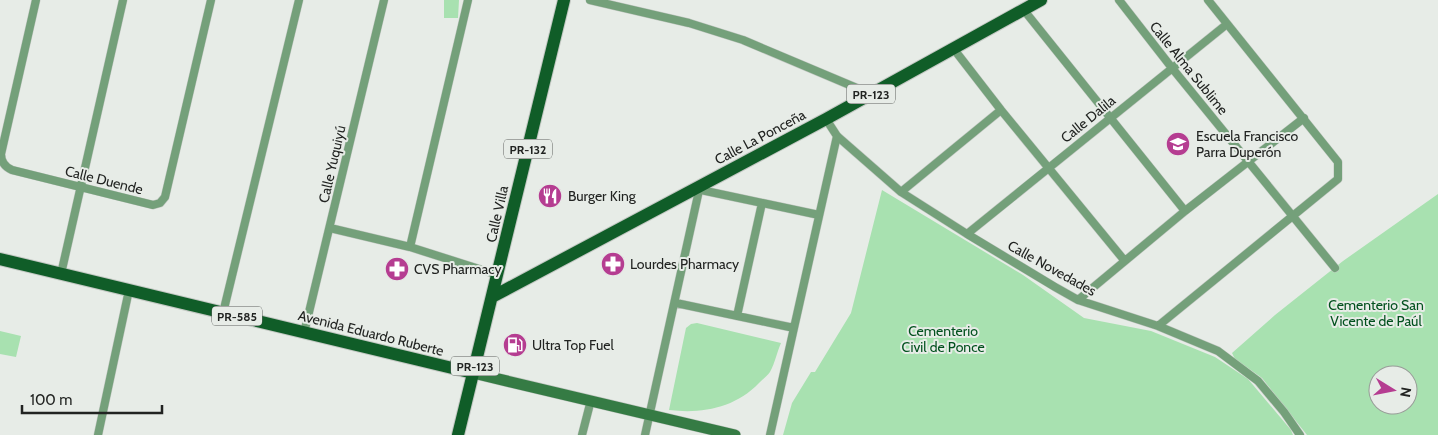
<svg xmlns="http://www.w3.org/2000/svg" width="1438" height="435" viewBox="0 0 1438 435" font-family="Cabin,sans-serif">
  <rect width="100%" height="100%" fill="#e7ece7"/>
  <path fill="#a8e1b0" fill-rule="evenodd" d="M444,0H459L458,18H444Z
    M882,190L1023,275L1084,318L1151,331L1215,357L1248,379L1291,430L1293,435H783L792,403L811,372H815L851,313Z
    M1438,194V435H1307L1262,378L1235,359L1232,353L1275,315L1343,261ZM1378,375H1408V405H1378Z
    M697,323L781,343C777,352 775,363 770,372C767,376 762,380 759,383C735,408 702,414 669,410L686,328L691,324Z
    M0,331L21,336L16,357L0,354Z"/>
  <g fill="none" stroke-linecap="round" stroke-linejoin="round">
    <g stroke="#c3c8c3" stroke-width="9">
      <path id="street" d="M36,0L1,154C1,162 5,167 12,170L153,205L160,203L165,197L211,0
        M590,0L689,23L743,40L871,94
        M1119,0L1172,68L1335,268
        M1023,9L1185,211
        M953,48L1001,110L1124,260
        M826,119L837,136L901,192L967,234L1055,287L1078,300L1158,326L1218,351L1258,381L1284,412L1300,435
        M701,190L819,215
        M901,192L1001,110
        M330,228L410,247L498,275
        M967,234L1227,24
        M410,247L468,0
        M61,274L123,0
        M1078,300L1185,211L1304,118
        M676,303L794,328
        M223,313L299,0
        M737,316L762,203
        M1158,326L1338,179V162L1208,0
        M304,333L384,0
        M98,435L129,290
        M582,435L591,400
        M645,435L700,186
        M770,435L837,136"/>
    </g>
    <g stroke="#c3c8c3" stroke-width="12">
      <path id="secondary" d="M473,373L735,435"/>
    </g>
    <g stroke="#c3c8c3" stroke-width="14">
      <path id="primary" d="M0,259L473,373
        M492,297L826,119L1041,0
        M458,435L564,0"/>
    </g>
    <use href="#street" stroke="#74a07a" stroke-width="8"/>
    <use href="#secondary" stroke="#357b44" stroke-width="11"/>
    <use href="#primary" stroke="#105d28" stroke-width="12"/>
  </g>
  <defs>
    <g id="school-disc" transform="scale(1.25)"><circle r="9.5" fill="#b53d91" stroke="#e7ece7"/><path d="M0-5L7-2L0 1L-7-2ZM-4 1L0 2.5L4 1V4Q0 6-4 4Z" fill="#fff"/></g>
    <g id="restaurant-disc" transform="scale(1.25)"><circle r="9.5" fill="#b53d91" stroke="#e7ece7"/><path d="M-5-6h1v4h1v-4h1v4h1v-4h1v5L-1.5 .5V6h-2V.5L-5-1ZM5-6V6H3V1.5H1.5Q1.5-4 5-6Z" fill="#fff"/></g>
    <g id="pharmacy-disc" transform="scale(1.25)"><circle r="9.5" fill="#b53d91" stroke="#e7ece7"/><path d="M-2-6h4v4h4v4h-4v4h-4v-4h-4v-4h4Z" fill="#fff"/></g>
    <g id="fuel-disc" transform="scale(1.25)"><circle r="9.5" fill="#b53d91" stroke="#e7ece7"/><path d="M-5.5-6h7V0h2V4h1.3V-2.5L3-4.5l.8-.8L6-3V5H2.5V1h-1V6h-7ZM-4.2-4.7v3.2H.2V-4.7Z" fill="#fff"/></g>
  </defs>
  <g fill-rule="evenodd">
    <use href="#school-disc" x="1178" y="144"/>
    <use href="#restaurant-disc" x="550" y="196"/>
    <use href="#pharmacy-disc" x="613" y="264"/>
    <use href="#pharmacy-disc" x="397" y="269"/>
    <use href="#fuel-disc" x="515" y="345"/>
  </g>
  <g text-anchor="middle" dominant-baseline="central" stroke-width="4" stroke-linejoin="round" paint-order="stroke">
    <g fill="#e7ece7" stroke="#5c5f5c" stroke-width="1">
      <rect x="847" y="84.5" width="48" height="19" rx="4"/>
      <rect x="504" y="139.5" width="48" height="19" rx="4"/>
      <rect x="212" y="306.5" width="50" height="19" rx="4"/>
      <rect x="451" y="356.5" width="48" height="19" rx="4"/>
    </g>
    <g font-size="12" font-weight="bold" fill="#212321">
      <text x="871" y="94">PR-123</text>
      <text x="528" y="149">PR-132</text>
      <text x="237" y="316">PR-585</text>
      <text x="475" y="366">PR-123</text>
    </g>
    <g font-size="14" fill="#212321" stroke="#e7ece7">
      <text transform="translate(1189 68) rotate(51)">Calle Alma Sublime</text>
      <text transform="translate(1088 119) rotate(-39)">Calle Dalila</text>
      <text transform="translate(760 137) rotate(-28)">Calle La Ponceña</text>
      <text transform="translate(332 164) rotate(-77)">Calle Yuquiyú</text>
      <text transform="translate(104 180) rotate(14)">Calle Duende</text>
      <text transform="translate(497 214) rotate(-77)">Calle Villa</text>
      <text transform="translate(1052 268) rotate(29)">Calle Novedades</text>
      <text transform="translate(371 333) rotate(14)">Avenida Eduardo Ruberte</text>
    </g>
    <g font-size="14" fill="#212321" stroke="#e7ece7" text-anchor="start">
      <text x="1196" y="136">Escuela Francisco<tspan x="1196" dy="16">Parra Duperón</tspan></text>
      <text x="568" y="196">Burger King</text>
      <text x="630" y="264">Lourdes Pharmacy</text>
      <text x="414" y="269">CVS Pharmacy</text>
      <text x="532" y="345">Ultra Top Fuel</text>
    </g>
    <g font-size="14" fill="#02511e" stroke="#e7ece7">
      <text x="1376" y="305">Cementerio San<tspan x="1376" dy="16">Vicente de Paúl</tspan></text>
      <text x="943" y="331">Cementerio<tspan x="943" dy="16">Civil de Ponce</tspan></text>
    </g>
  </g>
  <g transform="translate(1393 390) rotate(100)"><circle r="24" fill="#e7ece7" stroke="#989c98"/>
  <path d="M0-4L9 19L0 12L-9 19Z" fill="#b53d91"/>
  <text y="-8" font-size="14" font-weight="bold" text-anchor="middle" fill="#212321">N</text>
  </g>
  <path d="M22 405v8h140v-8" fill="none" stroke="#212321" stroke-width="2.5"/>
  <text x="30" y="405" font-size="15" fill="#212321" stroke="#e7ece7" stroke-width="4" paint-order="stroke">100 m</text>
</svg>
